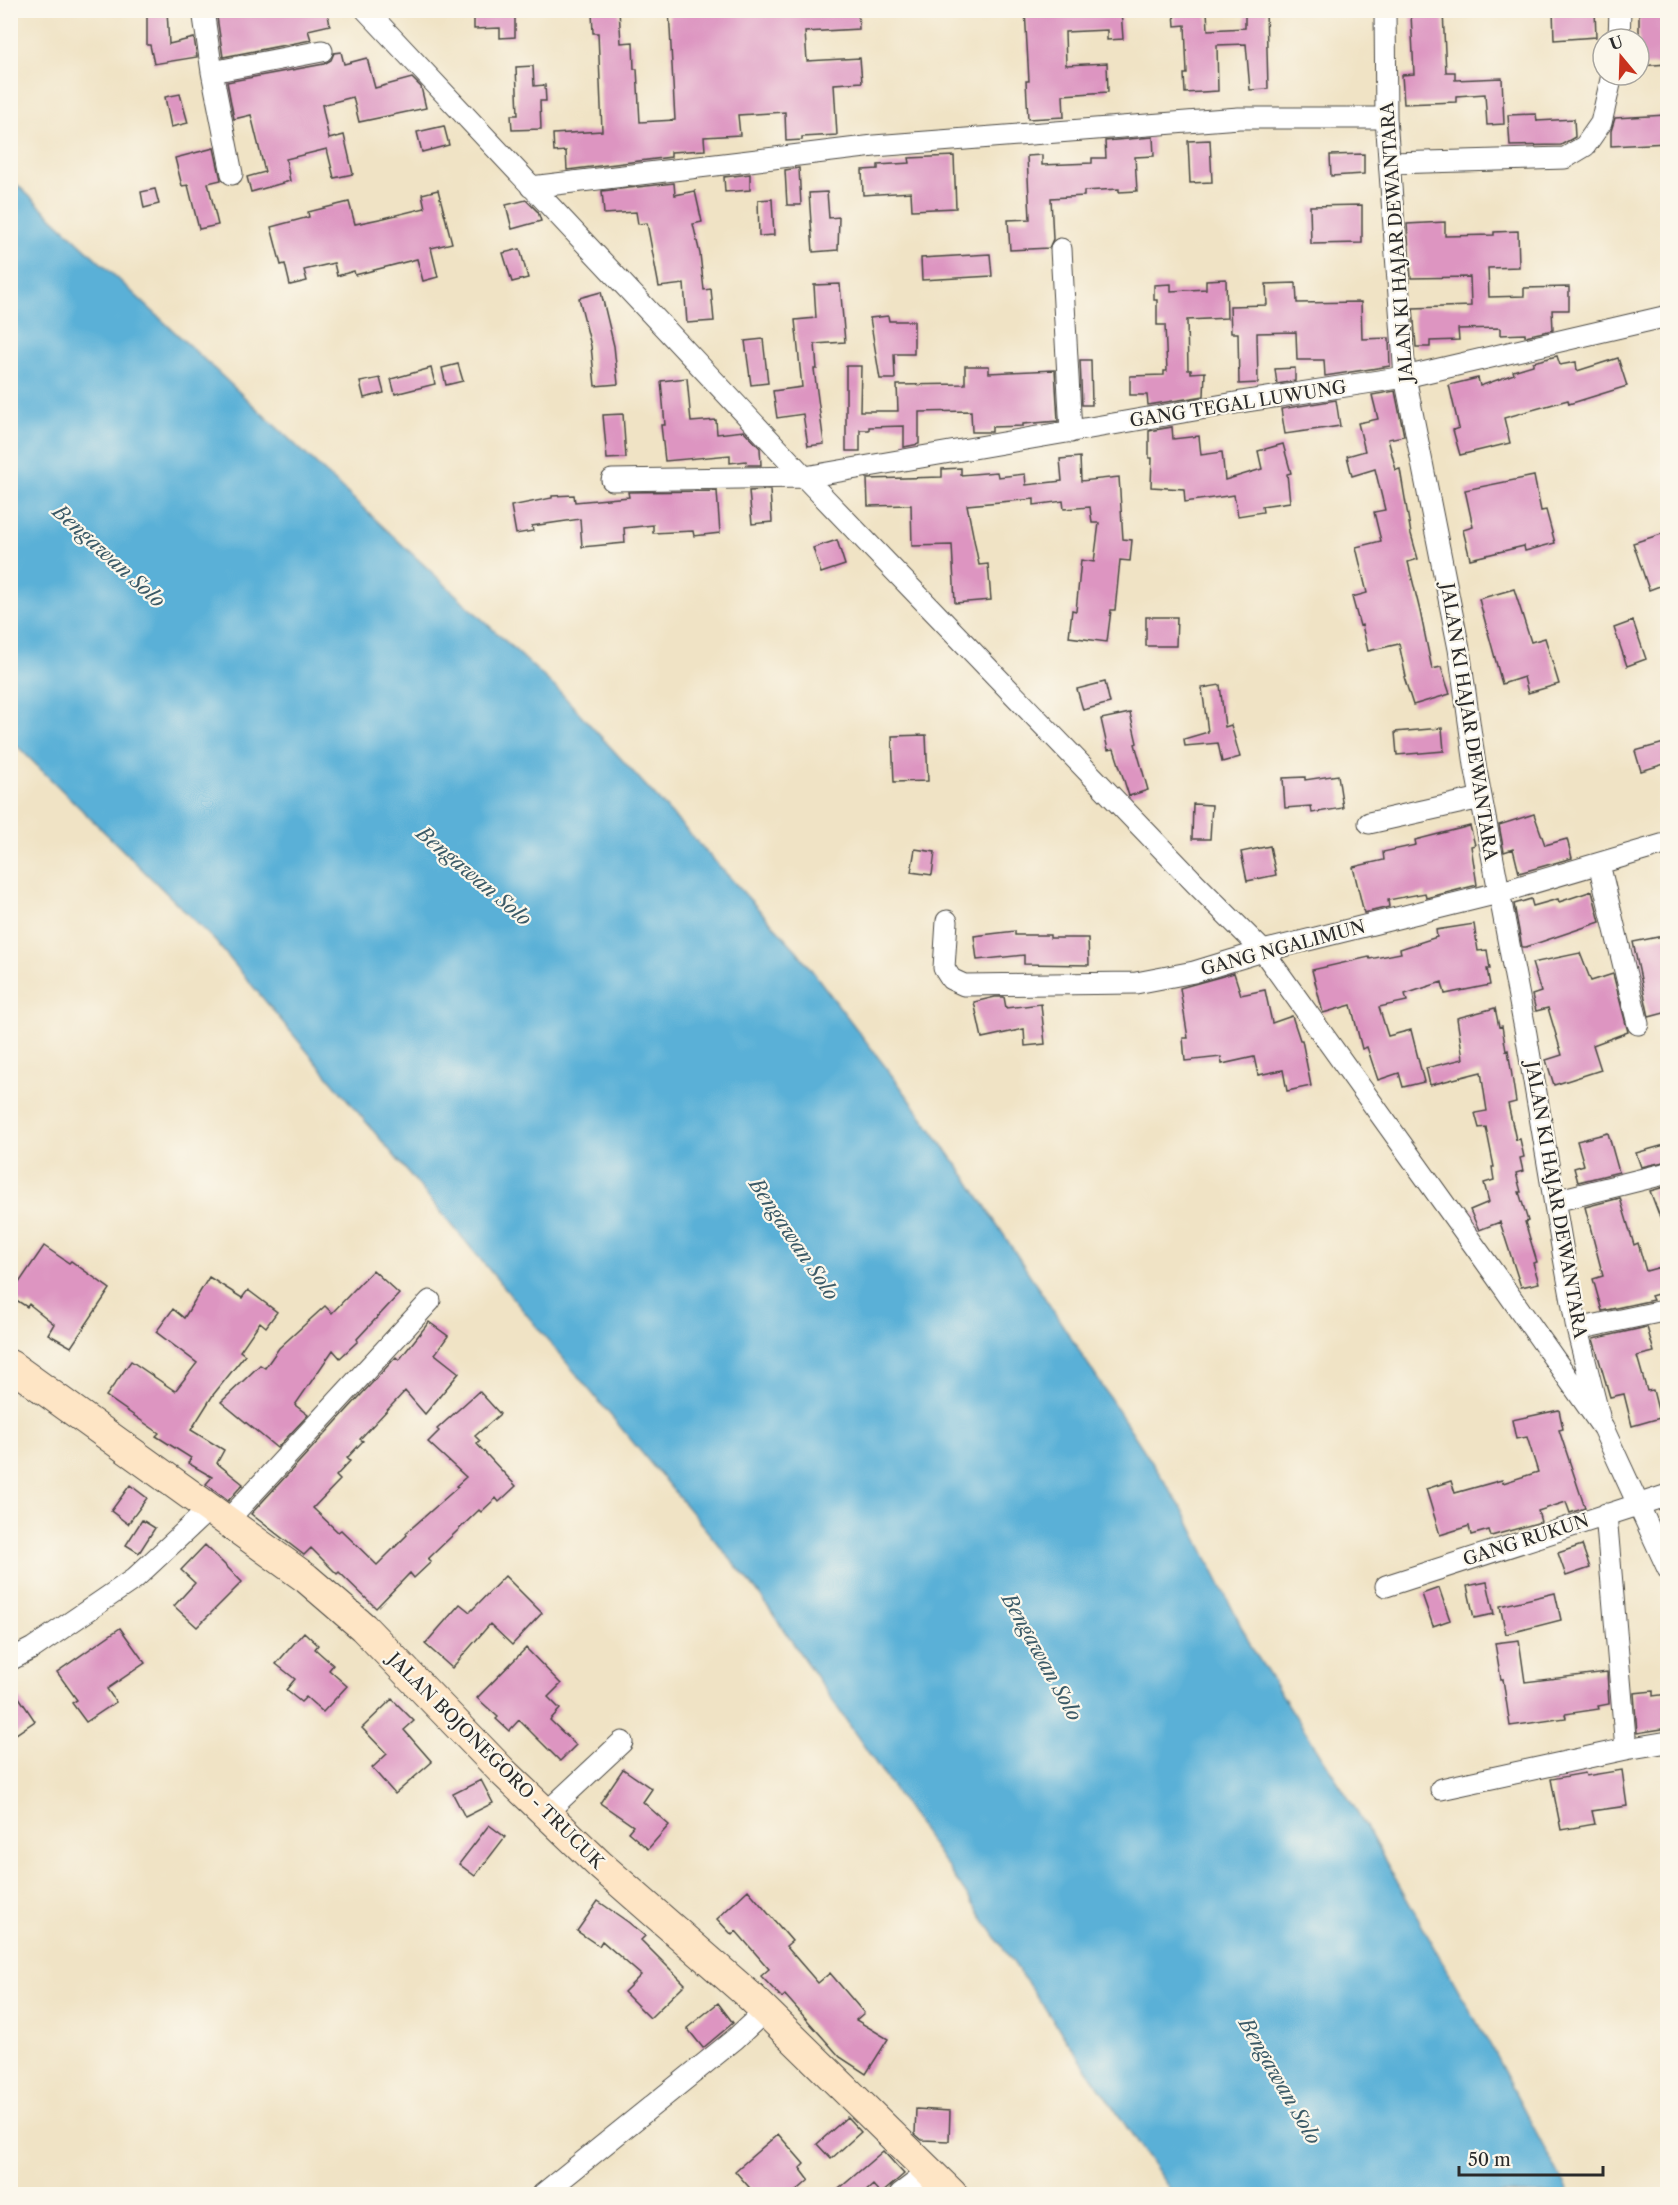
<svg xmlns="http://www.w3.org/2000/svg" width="1678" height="2205" viewBox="0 0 1678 2205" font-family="'Libre Caslon Text',serif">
  <rect width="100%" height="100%" fill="#fbf7ec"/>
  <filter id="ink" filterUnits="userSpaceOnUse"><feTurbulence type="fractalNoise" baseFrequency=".0167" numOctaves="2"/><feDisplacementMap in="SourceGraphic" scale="12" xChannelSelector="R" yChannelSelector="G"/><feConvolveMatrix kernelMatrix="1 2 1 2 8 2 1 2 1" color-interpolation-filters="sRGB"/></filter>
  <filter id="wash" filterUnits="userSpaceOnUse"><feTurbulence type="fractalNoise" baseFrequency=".008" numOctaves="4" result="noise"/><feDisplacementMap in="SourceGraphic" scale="24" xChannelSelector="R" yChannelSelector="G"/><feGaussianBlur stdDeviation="1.35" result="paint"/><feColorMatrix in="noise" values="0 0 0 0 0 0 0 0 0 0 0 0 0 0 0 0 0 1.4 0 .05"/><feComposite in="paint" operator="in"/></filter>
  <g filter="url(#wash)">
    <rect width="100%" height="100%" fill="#f0e3c5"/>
    <path fill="#5ab0d7" stroke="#426e81" stroke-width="1.5" d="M11,179L560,692L797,951L897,1082L968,1180L1183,1510L1253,1650L1358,1813L1492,2049L1569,2194H1173L757,1591L216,942L11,740Z"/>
    <g id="blocks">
      <path fill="#dd95c1" d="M216,10H327L330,25L308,30L311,40L223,57Z
        M474,10L515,12V37L500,38V28L474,29Z
        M594,10H619L621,43L633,42L634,69H637L640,122L675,120L669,10H858L859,29L805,32L807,61L860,58L862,82L834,84L837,135L802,137V140L786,141L785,112L738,115L740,135L704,137L705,150L671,152V157L567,170L566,151L554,152L553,134L602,131L598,33H593L592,12Z
        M1025,10H1121L1123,39L1107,40V30L1065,32L1066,65L1107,63L1108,92L1063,95L1064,117L1028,119L1026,81H1029Z
        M1207,10L1208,30L1245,28V10H1266L1268,89L1250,90L1246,44L1217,45L1218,91L1185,93L1184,74H1187L1185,25L1175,26L1174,12Z
        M1553,10H1595L1596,37L1554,40Z
        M1639,10H1668V64L1639,66Z
        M167,11L169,44L194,38L197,57L154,64L150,45H147V12Z
        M1443,12L1446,72H1455V80L1502,78L1504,124L1487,125L1485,94L1456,96V102L1404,104L1402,75L1414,74L1411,14Z
        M341,52L344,64L367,58L375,88L412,78L421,87L426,108L359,122L353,97L322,105L329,139L344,135L353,174L334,178L327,149L286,159L290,181L251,192L247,177L265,172L251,115L234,119L227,82L324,64L331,60L334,53Z
        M533,66L534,86L545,85L546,101H540L541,129L512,130L511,115H518L516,67Z
        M180,94L188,123L171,127L165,97Z
        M1536,114L1537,121L1574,119L1575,137L1561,145L1510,146L1508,115Z
        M1666,115L1667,143L1611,146V131L1615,118Z
        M444,126L449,145L422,152L417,132Z
        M1153,137L1154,156L1135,157L1137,191L1119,192V189L1084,191V196L1051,198L1053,239L1049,248L1010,250L1008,220L1030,219L1027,156L1042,155V165L1092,163V158H1106L1105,141Z
        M1210,140L1212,182L1190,183L1188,141Z
        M214,148L221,180L208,183L218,225L199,229L188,185L182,186L175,158Z
        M1364,154V174L1331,176L1330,155Z
        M954,156L956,208L912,210L911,192L863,195L862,170L878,169V165L910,163L909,158Z
        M799,168L801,205H787L785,170Z
        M750,174V190L725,192L724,177Z
        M674,183L675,195L695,191L702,222L693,224L700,254L704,290L711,289L714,321L687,323L684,284L659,287L647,223L638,224L636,212L604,214L602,191Z
        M155,189L159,204L144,208L141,192Z
        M438,190L452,243L431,248L438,277L423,281L417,259L355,275L354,271L337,276L334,263L304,270L307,281L290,285L285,264L281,265L271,227L309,217L308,212L349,202L355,224L384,218L425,208L422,194Z
        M827,192L829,218L839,217L838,250L813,252L809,193Z
        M772,199L774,235L759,236L758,200Z
        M526,200L538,212L541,221L512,229L506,205Z
        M1362,205V243L1311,244L1310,206Z
        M1445,222V236L1494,235V232L1518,231L1519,267L1488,268L1489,297L1524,296V288L1569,287V310H1552L1553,330L1525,336V334L1500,335V328L1458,329L1459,340L1430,341V347H1416L1413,308L1471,306L1470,277L1411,278L1407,224Z
        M520,249L528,278L512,282L503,253Z
        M990,254L992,276L922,280L921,258Z
        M1226,279L1227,318L1187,320L1188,370H1191V373L1205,372L1204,396L1148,405L1147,395H1130V376L1164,375V371H1167L1165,325H1157V300H1154V285L1171,284V291L1206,289V280Z
        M1296,283L1297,303L1361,302L1362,339L1389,338L1390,366L1325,376L1324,360H1297L1296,332L1257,333L1258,383L1239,384L1238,333H1231L1230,306L1267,305L1266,284Z
        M840,284L845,342L815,344L817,369H814L824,444L808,446L803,414L777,418L773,391L802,387L795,320L816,318L814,285Z
        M601,292L614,346L618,384L595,386L591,346L579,298Z
        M888,316L889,321H914V354H894L895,379H880L870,318Z
        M763,339L768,383L751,385L745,341Z
        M1557,356L1560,365L1576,362L1577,371L1618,358L1627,386L1569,404L1568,400L1504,418L1510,443L1460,455L1453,430L1459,428L1449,385L1478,378L1480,386L1514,374L1513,371L1533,365V362Z
        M1080,360H1091L1092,405H1082Z
        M458,364L463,381L446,385L442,368Z
        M846,366H861L860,411H898L897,385L965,384V366H989V373L1055,370L1058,421L1023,424V426L992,427V432H972L971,411L919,412V444L904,447V426L869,427V430H860V451H846Z
        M431,368L435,384L395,394L391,379Z
        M1295,368V381L1277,384L1275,369Z
        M380,378L384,393L364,398L360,382Z
        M687,378L691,422L716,420L717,434L744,431L760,448L761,465H747L746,461L730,463V455L665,461L661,425H665L661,381Z
        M1395,391L1404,436L1388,439L1396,470L1400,469L1411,534L1418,559L1408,562L1420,611L1432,669L1441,667L1450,694L1413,705L1404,677H1406L1399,644L1368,651L1362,625L1360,626L1352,597L1367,593L1356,547L1381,541L1374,512L1385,510L1375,469L1352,476L1347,456L1365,451L1358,423L1378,419L1372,395Z
        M1336,400L1340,426L1285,434L1281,409Z
        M623,414L626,458L607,459L603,415Z
        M1172,427L1173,439L1199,436L1201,455L1222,452L1225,480L1262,469L1258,451L1283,444L1291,473L1287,474L1290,502L1262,506L1263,512L1238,516L1234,495L1185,502L1184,489L1151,487L1152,458H1149V431Z
        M1080,457L1081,481L1119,477L1123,539L1132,540L1130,561L1120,560L1115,610H1111L1107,642L1069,637L1072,610L1076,611L1081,560L1094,562L1099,523H1092L1090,507L1064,509L1063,501L1034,505V499L967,505L979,565L988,564L991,600L955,603L952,545L912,546L911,505L868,506L867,479L942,477V469L961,468V475L997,472L998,477L1025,474L1026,485L1062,481L1060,459Z
        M1534,476L1541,511L1546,510L1555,543L1525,551L1524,546L1470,559L1463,530L1473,527L1465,490Z
        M770,490L772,522L752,524L749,491Z
        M717,491L720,533L694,536L693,531L653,533V525L624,528L625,543L582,547L580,519L532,526L533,531L516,534L511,506L552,498V496L574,495L575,502L629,497L628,492Z
        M1668,532V583L1649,590L1633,543Z
        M837,540L845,565L821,573L813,548Z
        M1514,589L1531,642L1545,638L1559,684L1528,693L1524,677L1502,684L1479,599Z
        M1146,617H1177L1176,646H1146Z
        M1633,621L1646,659L1627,666L1614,628Z
        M1105,682L1110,703L1083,710L1077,689Z
        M1220,685L1225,727L1231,725L1240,757L1222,762L1218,743L1185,746L1184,739L1208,732L1202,688Z
        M1130,713L1137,743L1135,744L1148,790L1129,796L1114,749L1108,750L1101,719Z
        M1442,728L1444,751L1397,755L1395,732Z
        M926,735L928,781L894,782L892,736Z
        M1668,742V763L1641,771L1635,751Z
        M1338,775L1343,808L1312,813L1311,806L1285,808L1283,778L1305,777V780Z
        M1193,804L1212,805L1210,839H1192Z
        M1534,814L1545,845L1567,839L1572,858L1519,873L1513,849L1504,852L1499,825Z
        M1470,826L1475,845L1471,846L1477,885L1426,898L1425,893L1388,900L1389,907L1364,913L1353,867L1384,860L1383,852L1416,845L1415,840Z
        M1270,846L1276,875L1247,881L1241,852Z
        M915,849L935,852L932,875L911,872Z
        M1592,891L1600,922L1526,947H1522L1514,904L1531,899L1533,906L1558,899L1559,902Z
        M1474,924L1478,951L1487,950L1490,969H1487L1490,985L1445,994L1442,982L1405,994L1407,1001L1379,1007L1388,1036L1411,1030L1424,1082L1403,1087L1399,1073L1378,1080L1367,1047L1362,1049L1351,1005L1323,1013L1312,970L1369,957L1370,959L1401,953L1400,949L1437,937L1436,930Z
        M1015,931V935H1050V938H1088L1089,965L1024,964V955L977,960L974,936Z
        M1668,935V1012L1649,1017L1633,942Z
        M1580,953L1591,981L1613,974L1628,1032L1593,1045L1601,1070L1554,1085L1546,1060L1562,1055L1548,1008L1536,1011L1532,995L1541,992L1532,963Z
        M1234,973L1241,995L1265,990L1272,1023L1292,1016L1300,1040H1302L1311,1086L1287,1091L1283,1070L1258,1075L1254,1057L1222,1064L1221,1057L1185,1061L1183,1038H1188L1180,988Z
        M995,997H1004L1006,1008L1041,1004L1045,1044L1025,1046L1024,1029L982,1038L974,1002Z
        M1495,1008L1499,1027L1502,1026L1506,1051L1508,1050L1516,1102L1508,1104L1516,1140L1520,1139L1524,1157L1520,1158L1523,1171L1516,1173L1521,1192H1519L1528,1221L1525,1222L1537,1262L1533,1263L1539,1283L1521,1287L1500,1222L1479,1230L1470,1210L1489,1202L1484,1183L1494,1180L1492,1167H1494L1486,1127L1479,1128L1475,1113L1487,1111L1481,1072L1430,1085L1426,1068L1463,1059L1457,1018Z
        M1608,1133L1619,1172L1578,1182L1574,1168L1584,1165L1577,1141Z
        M1668,1144V1161L1641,1167L1636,1153Z
        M1668,1186V1233H1666L1650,1191Z
        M1620,1198L1634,1245L1638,1243L1646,1271L1668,1265V1291L1651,1296L1653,1300L1602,1311L1593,1279L1603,1276L1585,1207Z
        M44,1246L69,1263L71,1261L110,1289L71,1347L48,1334L54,1324L29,1304L27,1307L10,1296Z
        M373,1270L399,1294L357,1339L358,1341L340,1358L333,1350L295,1405L308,1415L277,1448L221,1402L260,1365L265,1368L279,1348L325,1306L332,1313Z
        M209,1277L242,1298L248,1290L277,1312L266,1327L260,1322L240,1351L245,1355L213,1395L191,1430L224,1450L217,1463L243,1484L228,1501L206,1484L212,1477L188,1463L191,1458L156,1436L159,1433L106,1396L131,1361L175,1391L197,1363L156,1332L173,1309L184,1318Z
        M429,1322L448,1336L435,1354L459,1373L425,1414L405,1391L360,1439L363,1441L347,1458L350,1461L336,1476L340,1480L313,1508L338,1532L341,1530L377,1565L407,1535L406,1533L458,1487L456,1486L466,1477L428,1442L439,1431L437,1429L479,1391L500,1414L475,1436L480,1441L477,1444L516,1486L499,1502L496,1498L481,1512L479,1510L428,1559L431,1562L414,1578L410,1573L376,1608L339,1572L337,1574L311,1548L304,1555L251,1514L396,1357L399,1360Z
        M1647,1327L1654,1352L1637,1356L1647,1391L1653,1390L1660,1418L1632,1426L1624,1394L1610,1397L1593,1339Z
        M1559,1410L1563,1429L1559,1430L1585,1508L1570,1513L1566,1502L1538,1511L1541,1522L1491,1536L1489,1530L1471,1535L1469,1526L1440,1535L1426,1489L1451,1481L1455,1493L1502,1480L1503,1483L1538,1472L1527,1437L1516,1439L1512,1420Z
        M130,1485L147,1498L128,1524L111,1511Z
        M142,1520L155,1528L139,1553L126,1545Z
        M205,1545L242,1582L197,1627L174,1606L195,1583L181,1570Z
        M1582,1545L1590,1568L1566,1576L1558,1553Z
        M505,1576L542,1613L512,1645L490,1624L452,1668L425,1644L460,1604L470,1612Z
        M1487,1582L1494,1614L1474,1618L1467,1586Z
        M1439,1588L1450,1620L1433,1626L1422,1594Z
        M1555,1593L1561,1620L1506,1634L1500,1606Z
        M120,1628L145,1663L107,1689L116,1702L86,1722L72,1703L77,1700L57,1672Z
        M304,1632L318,1645L315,1649L333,1665L329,1670L347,1686L323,1712L306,1697L301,1702L286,1690L295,1679L276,1664Z
        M1519,1640L1525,1682L1607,1672L1609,1704L1598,1706L1599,1709L1565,1714L1566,1718L1510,1726L1503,1679L1501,1680L1495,1643Z
        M526,1648L561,1684L548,1697L560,1709L550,1720L576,1745L560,1761L519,1720L509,1731L496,1719L498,1717L477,1698Z
        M10,1684L35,1721L10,1738Z
        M1653,1691V1696L1668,1694V1728L1637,1733L1634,1693Z
        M392,1699L414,1721L404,1730L432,1762L395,1794L372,1768L387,1754L362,1728Z
        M623,1769L652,1789L643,1802L669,1825L648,1849L628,1832L633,1826L600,1803Z
        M1622,1770L1627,1806L1592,1811L1595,1824L1561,1830L1551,1779L1585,1773L1586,1776Z
        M481,1780L493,1803L465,1817L453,1794Z
        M489,1825L505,1837L475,1876L459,1864Z
        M748,1890L792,1941L786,1946L818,1983L830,1973L864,2013L856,2020L888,2039L866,2074L840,2057L785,1995L782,1998L761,1976L769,1969L736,1931L732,1935L717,1919Z
        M598,1901L628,1922L645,1936L641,1940L685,1984L650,2018L624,1992L641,1975L602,1941L599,1946L577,1931Z
        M718,2003L733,2023L703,2048L687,2028Z
        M916,2109L950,2111L949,2141L922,2140L915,2134Z
        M847,2117L861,2132L831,2159L817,2144Z
        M778,2134L804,2164L800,2168L809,2180L793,2194H755L735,2171Z
        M883,2151L904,2174L881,2194L873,2185L863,2194H833Z"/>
    </g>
  </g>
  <g filter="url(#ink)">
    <use href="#blocks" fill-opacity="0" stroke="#494742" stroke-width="1.5"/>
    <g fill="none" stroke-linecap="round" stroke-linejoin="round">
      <g stroke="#494742" stroke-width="23">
        <path id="street" d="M203,10L212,72L232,174
          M366,10L810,483L1196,884L1263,951L1486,1262L1603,1428L1668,1569
          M1385,10L1386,118L1405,377L1459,649L1475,765L1526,1034L1563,1252L1577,1329L1599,1416
          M1619,39L1620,10
          M212,72L322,51
          M1391,163L1565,158L1585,146L1601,123L1612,75
          M531,187L874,146L1239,118H1386
          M1061,249L1071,432
          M612,480L805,477L1247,401L1405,377L1668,316
          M1369,823L1481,798
          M1599,864L1638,1024
          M947,921L944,968L951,979L964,985L1136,983L1194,972L1263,951L1498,893L1668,843
          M1555,1201L1668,1173
          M1577,1329L1668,1310
          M1606,1514L1626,1749
          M227,1521L430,1301
          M1386,1586L1668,1495
          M10,1660L33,1648L134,1579L209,1509
          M1441,1789L1626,1749L1668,1742
          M546,1813L622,1742
          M543,2194L735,2039L765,2011
          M900,2194L929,2172"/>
      </g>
      <g stroke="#494742" stroke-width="32">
        <path id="secondary" d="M10,1365L306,1578L363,1627L503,1772L600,1865L752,1998L952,2194"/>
      </g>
      <use href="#street" stroke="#fff" stroke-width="21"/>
      <use href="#secondary" stroke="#fee5c5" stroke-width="30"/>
    </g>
  </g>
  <g text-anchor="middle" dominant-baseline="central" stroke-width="4.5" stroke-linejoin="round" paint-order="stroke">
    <g font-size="18" fill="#2b2b2b" stroke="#fbf7ec">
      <text transform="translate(1397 242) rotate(-94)">JALAN KI HAJAR DEWANTARA</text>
      <text transform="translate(1238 404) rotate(-9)">GANG TEGAL LUWUNG</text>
      <text transform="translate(1469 722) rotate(81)">JALAN KI HAJAR DEWANTARA</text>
      <text transform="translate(1283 948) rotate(-15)">GANG NGALIMUN</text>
      <text transform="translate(1556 1200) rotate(80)">JALAN KI HAJAR DEWANTARA</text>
      <text transform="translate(1526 1540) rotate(-18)">GANG RUKUN</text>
      <text transform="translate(496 1761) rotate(45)">JALAN BOJONEGORO - TRUCUK</text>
    </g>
    <g font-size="20" font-style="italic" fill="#3b5a67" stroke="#fbf7ec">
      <text transform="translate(109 556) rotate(42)">Bengawan Solo</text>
      <text transform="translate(474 876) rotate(40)">Bengawan Solo</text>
      <text transform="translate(794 1239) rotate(56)">Bengawan Solo</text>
      <text transform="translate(1042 1657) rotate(61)">Bengawan Solo</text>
      <text transform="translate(1280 2081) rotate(60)">Bengawan Solo</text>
    </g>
  </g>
  <rect width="1678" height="2205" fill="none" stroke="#fbf7ec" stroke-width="36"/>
  <g transform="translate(1621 57) rotate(341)"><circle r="28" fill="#fbf7ec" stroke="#a8a59f" stroke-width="1.5"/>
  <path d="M0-4.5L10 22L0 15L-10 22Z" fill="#c8321e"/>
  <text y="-9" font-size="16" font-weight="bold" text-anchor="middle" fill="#2b2b2b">U</text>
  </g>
  <path d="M1459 2166v9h144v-9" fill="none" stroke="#2b2b2b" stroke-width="3"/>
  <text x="1468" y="2166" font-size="18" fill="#2b2b2b" stroke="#fbf7ec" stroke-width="4.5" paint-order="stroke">50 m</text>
</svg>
